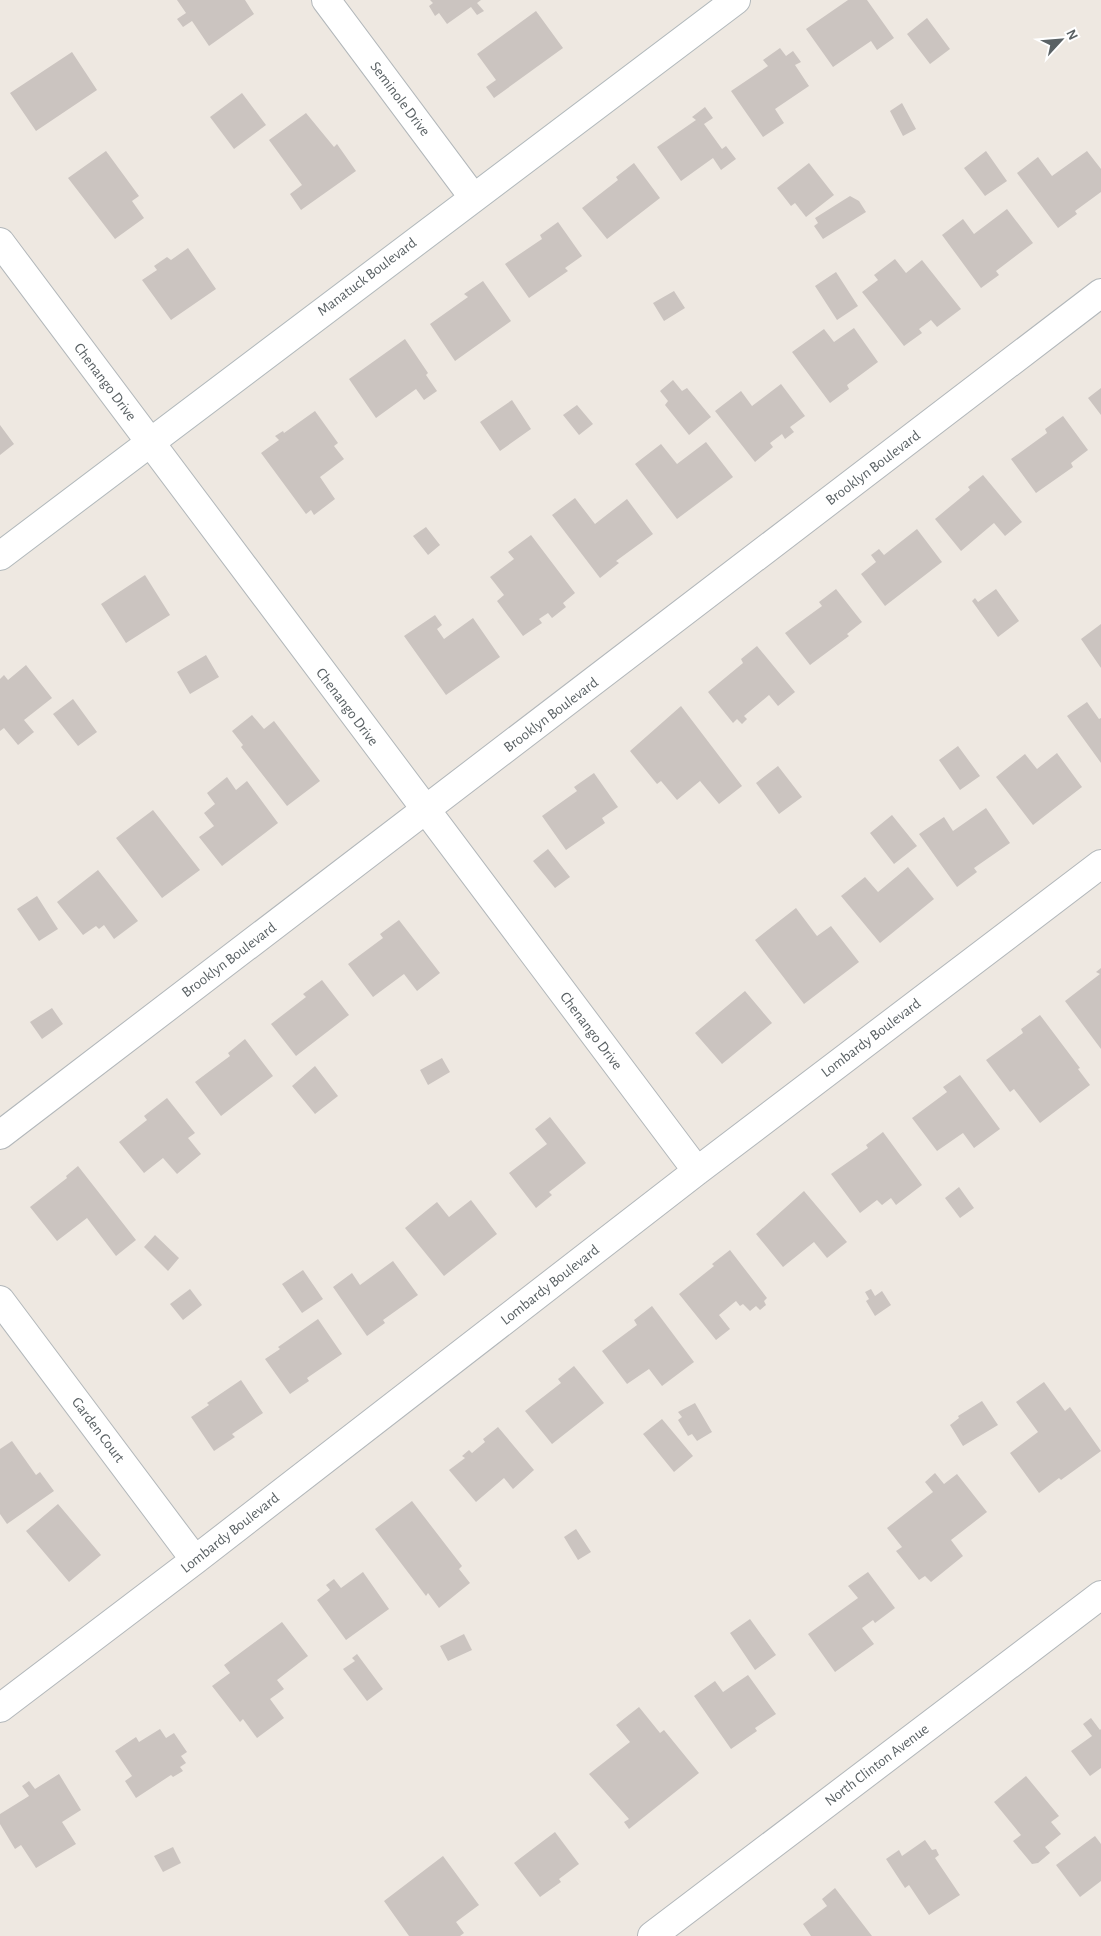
<svg xmlns="http://www.w3.org/2000/svg" width="1101" height="1936" viewBox="0 0 1101 1936" font-family="'Alegreya Sans',sans-serif">
  <rect width="100%" height="100%" fill="#eee8e1"/>
  <path fill="#cbc4c0" d="M177,0H245L254,14L209,46L192,21L183,27L177,19L186,13Z
    M430,0H481L477,3L484,11L477,15L471,7L447,24L439,13L435,16L429,6L433,3Z
    M848,0H867L894,38L877,50L871,41L833,67L806,29Z
    M536,11L563,48L494,98L486,87L496,80L477,54Z
    M927,18L950,49L930,64L907,34Z
    M780,48L786,56L793,51L801,62L795,65L809,86L775,109L784,123L763,137L731,91L768,66L763,60Z
    M72,52L97,90L36,131L10,93Z
    M242,93L266,125L234,149L210,117Z
    M902,103L916,129L903,136L890,111Z
    M705,107L713,118L704,124L722,149L726,146L736,159L721,170L713,158L681,181L657,147L696,120L692,117Z
    M306,113L334,147L337,144L356,171L301,210L290,194L302,185L269,140Z
    M106,151L139,196L132,201L144,218L115,239L68,178Z
    M986,151L1007,181L985,196L964,168Z
    M1087,151L1101,169V192L1075,211L1077,214L1058,228L1017,173L1038,157L1052,176Z
    M634,163L660,198L607,239L582,208L618,180L616,177Z
    M809,163L834,195L806,217L795,203L791,206L777,188Z
    M850,196L859,201L866,212L823,239L814,226L818,223L815,218Z
    M1007,209L1033,243L996,271L999,275L981,288L942,235L963,219L974,234Z
    M558,222L582,256L565,268L568,271L529,298L505,264L542,239L540,235Z
    M188,248L216,289L171,320L142,280L157,270L154,266L167,257L171,260Z
    M895,259L906,273L922,260L961,309L937,327L931,320L919,329L922,333L904,346L862,292L878,280L874,275Z
    M836,272L858,306L837,320L815,286Z
    M483,281L511,321L455,361L430,324L468,297L464,294Z
    M674,291L685,308L664,321L653,303Z
    M854,328L878,362L847,385L849,389L830,403L792,352L824,329L834,342Z
    M405,339L428,373L426,375L437,391L424,400L416,389L376,418L349,379Z
    M673,380L682,391L687,388L711,417L689,435L665,405L668,401L660,391Z
    M781,384L805,416L790,427L794,432L785,439L782,434L770,443L773,447L755,462L715,411L741,391L752,406Z
    M1101,388V415L1088,398Z
    M512,400L531,429L500,451L480,422Z
    M577,405L593,424L579,435L563,415Z
    M315,411L338,443L334,446L344,459L320,477L335,499L314,515L311,510L306,514L261,453L279,440L275,436L283,431L284,433Z
    M1063,416L1088,450L1071,463L1073,467L1036,493L1011,459L1047,433L1045,429Z
    M0,425L14,444L0,455Z
    M706,442L733,477L677,519L635,464L661,444L677,464Z
    M983,475L1022,522L1005,536L994,523L961,551L935,519L970,490L968,487Z
    M575,498L595,524L627,499L653,534L616,561L619,563L600,578L552,515Z
    M426,527L440,545L428,555L413,536Z
    M917,529L942,562L885,606L861,574L876,562L871,555L879,549L884,555Z
    M531,535L575,593L563,603L566,607L552,618L548,613L539,619L542,623L523,636L497,601L504,595L490,577L514,559L508,552Z
    M145,575L170,615L126,643L101,604Z
    M836,589L862,622L847,634L849,636L810,665L785,633L822,606L819,602Z
    M996,589L1019,621L998,637L972,601L975,598L978,602Z
    M435,615L442,625L437,629L444,639L473,618L500,657L446,695L404,636Z
    M1101,624V668L1081,639Z
    M757,646L795,692L778,706L769,695L744,716L747,719L742,724L737,719L733,723L708,692L743,663L741,659Z
    M206,655L219,677L190,694L177,672Z
    M26,665L52,698L24,720L34,732L18,745L4,728L0,731V679L4,675L8,680Z
    M73,699L97,732L78,746L53,714Z
    M1087,702L1099,719L1101,718V763L1067,716Z
    M681,706L742,786L719,804L700,781L677,800L661,781L657,784L630,751Z
    M252,715L264,729L274,721L320,781L287,806L241,747L243,745L232,731Z
    M958,746L980,776L960,790L939,760Z
    M1057,753L1082,787L1033,825L996,777L1025,754L1037,769Z
    M778,766L802,797L779,814L756,783Z
    M594,773L618,807L602,818L605,823L566,850L542,816L577,791L574,787Z
    M227,777L236,790L247,781L278,823L222,866L199,837L214,826L204,813L215,804L207,793Z
    M986,808L1010,843L974,868L977,872L957,887L919,834L944,817L953,831Z
    M153,810L200,870L162,898L116,838Z
    M892,815L917,846L894,864L870,833Z
    M548,849L570,877L555,888L533,861Z
    M908,867L934,899L880,943L841,896L865,877L878,892Z
    M98,870L138,921L114,939L104,925L99,929L96,926L83,935L57,902Z
    M37,896L58,929L39,941L17,909Z
    M796,908L817,936L831,926L859,962L804,1004L755,940Z
    M399,920L440,973L417,991L404,974L373,997L348,964L383,938L380,934Z
    M1101,968V1049L1065,1001L1100,974L1096,972Z
    M322,980L349,1015L296,1056L271,1024L306,997L303,994Z
    M745,991L772,1023L722,1064L695,1033Z
    M52,1008L63,1024L42,1039L30,1022Z
    M1040,1015L1080,1068L1078,1069L1090,1085L1040,1123L1014,1089L1010,1092L986,1060L1023,1033L1021,1029Z
    M245,1039L273,1076L221,1116L195,1082L230,1056L228,1053Z
    M442,1058L450,1072L428,1085L420,1070Z
    M315,1066L338,1096L315,1114L292,1086Z
    M960,1075L1000,1129L974,1148L963,1133L937,1151L912,1118L947,1092L943,1087Z
    M167,1098L195,1133L188,1138L201,1154L177,1174L163,1158L144,1173L119,1142L147,1120L144,1116Z
    M550,1117L586,1163L549,1192L552,1195L536,1208L509,1173L547,1144L535,1129Z
    M883,1132L922,1185L896,1205L891,1198L882,1205L877,1200L860,1213L831,1174L868,1148L866,1145Z
    M78,1166L136,1240L116,1256L87,1218L57,1241L30,1207L67,1178L66,1176Z
    M959,1187L974,1208L960,1218L945,1198Z
    M804,1191L847,1242L827,1258L814,1242L783,1267L756,1234Z
    M471,1200L497,1234L444,1276L405,1228L437,1202L449,1217Z
    M155,1235L179,1258L168,1271L144,1247Z
    M730,1250L767,1298L764,1301L766,1305L760,1310L756,1306L750,1311L743,1304L740,1306L736,1301L719,1315L730,1329L716,1340L679,1294L714,1266L712,1264Z
    M393,1261L418,1295L383,1320L385,1323L367,1336L333,1287L352,1273L360,1285Z
    M303,1270L323,1299L302,1313L282,1284Z
    M190,1289L202,1305L183,1320L170,1304Z
    M871,1289L875,1296L882,1291L891,1305L875,1316L866,1301L869,1299L865,1292Z
    M652,1306L694,1362L662,1386L649,1369L627,1384L602,1351L637,1325L634,1320Z
    M318,1319L342,1354L307,1378L309,1381L290,1394L265,1359L280,1349L278,1347Z
    M574,1366L604,1403L552,1444L525,1411L561,1383L558,1379Z
    M241,1380L263,1413L232,1434L235,1437L214,1451L191,1417L209,1405L207,1403Z
    M1044,1382L1065,1411L1070,1407L1101,1451L1061,1480L1059,1478L1039,1493L1010,1453L1038,1432L1016,1402Z
    M982,1401L998,1425L963,1446L950,1425L959,1418L958,1416Z
    M695,1403L712,1432L697,1441L692,1434L688,1436L678,1420L682,1417L678,1412Z
    M662,1419L693,1456L674,1472L643,1434Z
    M498,1427L534,1470L513,1489L504,1478L476,1502L449,1470L465,1458L462,1456L469,1450L472,1453L485,1442L483,1439Z
    M12,1441L36,1475L40,1472L54,1491L7,1524L0,1514V1449Z
    M935,1473L944,1484L957,1474L987,1512L951,1540L963,1556L931,1582L925,1576L919,1580L896,1551L902,1547L887,1528L933,1492L925,1482Z
    M412,1501L462,1566L459,1569L470,1583L439,1608L428,1593L426,1596L375,1529Z
    M58,1504L101,1555L69,1582L26,1531Z
    M576,1529L591,1552L578,1560L564,1537Z
    M363,1572L389,1609L346,1640L317,1600L330,1590L326,1585L334,1579L341,1588Z
    M868,1572L895,1608L875,1623L873,1620L862,1628L874,1644L835,1672L808,1634L858,1598L848,1586Z
    M750,1619L776,1655L755,1670L730,1633Z
    M282,1622L308,1656L277,1680L284,1689L270,1699L284,1718L257,1738L243,1719L240,1722L212,1686L230,1673L224,1665Z
    M464,1634L472,1650L448,1661L440,1646Z
    M357,1654L383,1689L367,1701L343,1669L355,1661L352,1658Z
    M748,1675L776,1714L755,1728L757,1731L731,1749L694,1696L715,1681L723,1692Z
    M639,1707L660,1733L664,1730L699,1773L629,1829L624,1822L629,1819L589,1774L630,1742L616,1725Z
    M1091,1718L1100,1730L1101,1729V1768L1090,1776L1071,1751L1092,1736L1083,1724Z
    M160,1729L166,1738L174,1733L187,1752L181,1756L186,1763L180,1767L183,1771L173,1777L171,1775L136,1798L125,1781L132,1776L115,1751L136,1737L139,1742Z
    M59,1774L81,1810L62,1822L76,1844L36,1868L21,1845L15,1849L0,1824V1814L29,1796L22,1786L29,1781L35,1789Z
    M1026,1776L1059,1816L1051,1822L1061,1834L1045,1847L1050,1853L1038,1863L1032,1864L1013,1841L1021,1835L994,1802Z
    M555,1832L579,1864L559,1879L561,1882L540,1897L514,1863Z
    M1095,1836L1101,1844V1881L1080,1897L1056,1865Z
    M925,1840L932,1850L936,1849L939,1855L935,1858L960,1895L929,1915L909,1885L905,1888L886,1859L899,1850L902,1856Z
    M173,1847L181,1863L163,1872L154,1856Z
    M443,1856L479,1905L456,1922L464,1933L460,1936H409L384,1901Z
    M835,1888L872,1936H811L803,1924L827,1906L822,1899Z"/>
  <g fill="none" stroke-linecap="round" stroke-linejoin="round">
    <g stroke="#b2b7ba" stroke-width="30">
      <path id="street" d="M326,0L473,197
        M0,242L697,1171
        M0,1135L1101,293
        M0,1300L195,1560
        M0,1708L195,1560L697,1171L1101,864
        M652,1936L1101,1595"/>
    </g>
    <g stroke="#b1b8bb" stroke-width="30">
      <path id="secondary" d="M0,556L736,0"/>
    </g>
    <use href="#street" stroke="#fff" stroke-width="28"/>
    <use href="#secondary" stroke="#fff" stroke-width="28"/>
  </g>
  <g text-anchor="middle" dominant-baseline="central" stroke-width="4.5" stroke-linejoin="round" paint-order="stroke">
    <g font-size="15" fill="#5a6164" stroke="#fff">
      <text transform="translate(400 99) rotate(53)">Seminole Drive</text>
      <text transform="translate(367 277) rotate(-37)">Manatuck Boulevard</text>
      <text transform="translate(105 382) rotate(53)">Chenango Drive</text>
      <text transform="translate(873 468) rotate(-37)">Brooklyn Boulevard</text>
      <text transform="translate(347 707) rotate(53)">Chenango Drive</text>
      <text transform="translate(551 715) rotate(-37)">Brooklyn Boulevard</text>
      <text transform="translate(229 960) rotate(-37)">Brooklyn Boulevard</text>
      <text transform="translate(591 1031) rotate(53)">Chenango Drive</text>
      <text transform="translate(871 1038) rotate(-37)">Lombardy Boulevard</text>
      <text transform="translate(550 1285) rotate(-38)">Lombardy Boulevard</text>
      <text transform="translate(98 1430) rotate(53)">Garden Court</text>
      <text transform="translate(230 1533) rotate(-38)">Lombardy Boulevard</text>
      <text transform="translate(877 1765) rotate(-37)">North Clinton Avenue</text>
    </g>
  </g>
  <g transform="translate(1061 40) rotate(64)" stroke="#ffffff" stroke-width="4" paint-order="stroke">
  <path d="M0-4L9 19L0 12L-9 19Z" fill="#5a6164"/>
  <text y="-8" font-size="14" font-weight="bold" text-anchor="middle" fill="#5a6164">N</text>
  </g>
</svg>
